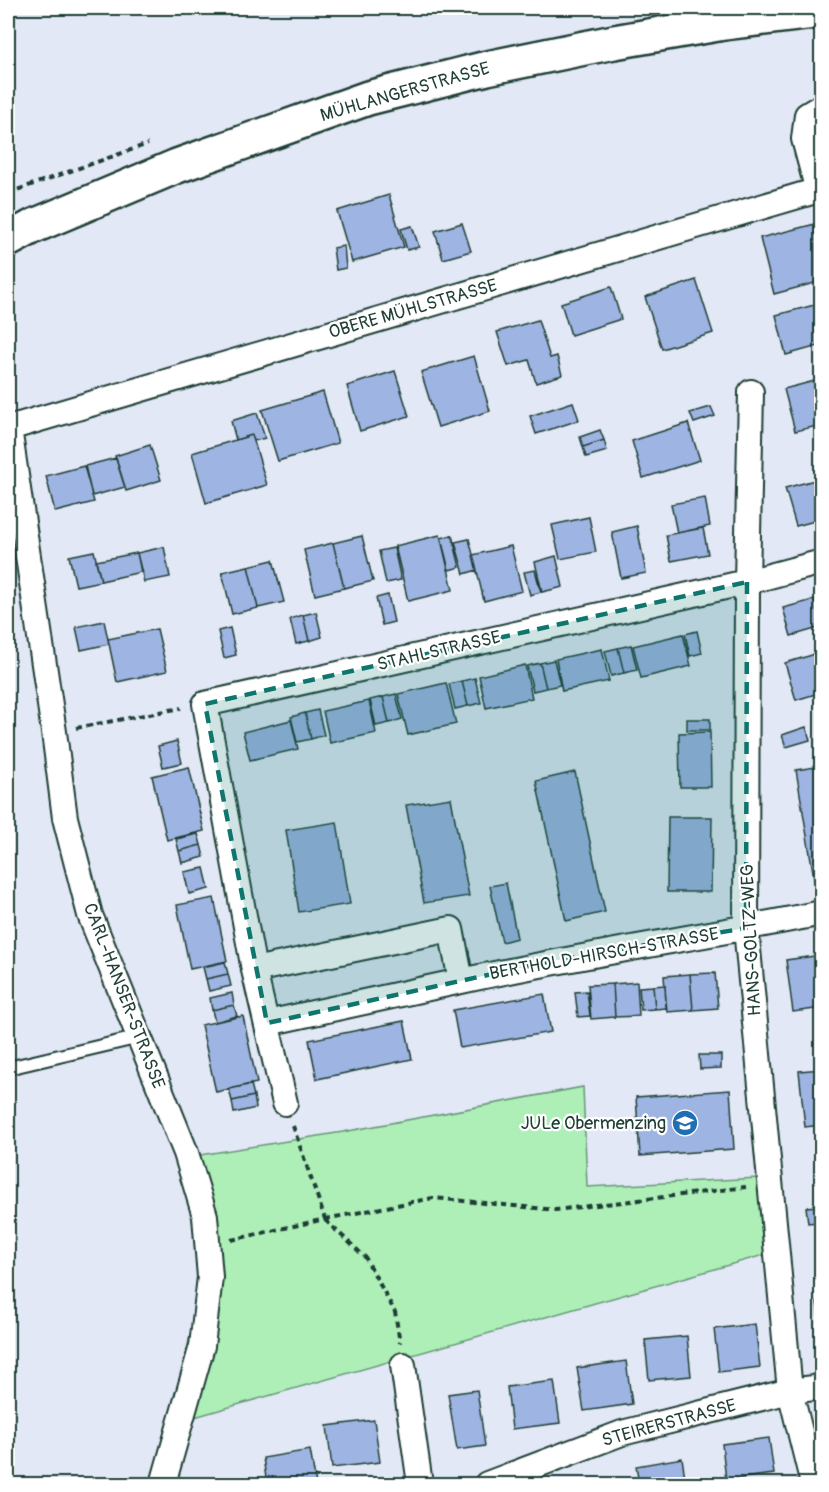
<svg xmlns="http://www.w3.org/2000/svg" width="829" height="1492" viewBox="0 0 829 1492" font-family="Pangolin,sans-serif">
  <rect width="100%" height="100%" fill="#e2e8f6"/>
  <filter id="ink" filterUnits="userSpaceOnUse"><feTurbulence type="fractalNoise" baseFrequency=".0167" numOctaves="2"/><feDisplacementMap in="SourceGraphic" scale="12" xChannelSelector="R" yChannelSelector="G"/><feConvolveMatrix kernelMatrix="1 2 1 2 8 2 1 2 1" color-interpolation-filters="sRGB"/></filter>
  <g filter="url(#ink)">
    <path fill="#aeefb8" stroke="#669676" stroke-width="1.5" d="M583,1087L587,1187L759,1178L770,1184L764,1255L170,1424L203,1279L181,1158L343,1132Z"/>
    <path fill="#9eb4e2" stroke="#1f3d34" stroke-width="1.5" d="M389,195L404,247L352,262L337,211Z
      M462,223L471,251L443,259L435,231Z
      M819,223L822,233V281L774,294L760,238Z
      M412,226L419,247L407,250L401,229Z
      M344,246L346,268L336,270L333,248Z
      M696,280L713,333L662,349L645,297Z
      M611,287L621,319L571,335L561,303Z
      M822,303V345L786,355L776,315Z
      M538,320L550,358L557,356L562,375L536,383L529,360L508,366L497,332Z
      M474,356L490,411L438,427L421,372Z
      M395,371L409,416L360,431L347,386Z
      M822,379V425L795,431L784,389Z
      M323,392L338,443L278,461L262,410Z
      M573,402L579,420L536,434L530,416Z
      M711,407L715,416L694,423L690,413Z
      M257,413L265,438L254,441L252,435L236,440L231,421Z
      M688,423L700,460L643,478L632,441Z
      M600,430L604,440L583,447L580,437Z
      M252,435L267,485L206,503L192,453Z
      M604,440L607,451L586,457L583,447Z
      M150,445L161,480L126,491L115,456Z
      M116,458L125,487L92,496L85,466Z
      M84,466L94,502L55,512L46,476Z
      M822,478V519L796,526L785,488Z
      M705,498L710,526L677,533L671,504Z
      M589,517L596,552L560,559L552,525Z
      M637,526L646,573L621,578L612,532Z
      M703,528L708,554L671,561L666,535Z
      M440,535L453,590L408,601L395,546Z
      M452,535L460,567L449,570L441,538Z
      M362,536L373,581L344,588L333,543Z
      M469,539L477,570L464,574L455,542Z
      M333,543L344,588L315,595L304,550Z
      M511,546L522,591L484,601L473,555Z
      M164,547L170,577L144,582L137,553Z
      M394,548L401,580L386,583L379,551Z
      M94,551L101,581L76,586L69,556Z
      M137,553L141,572L101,581L96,561Z
      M556,556L563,587L542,592L535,562Z
      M273,560L284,602L258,608L248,566Z
      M248,566L258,608L232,614L222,572Z
      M535,570L541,592L530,595L524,572Z
      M388,595L394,622L382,625L376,598Z
      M817,599L822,616V627L791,636L783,608Z
      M316,612L322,637L309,641L303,615Z
      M303,615L309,641L296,644L290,619Z
      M104,621L109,644L81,650L76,627Z
      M230,628L236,655L224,658L218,631Z
      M157,629L167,671L117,682L108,639Z
      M697,631L702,653L690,656L685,634Z
      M683,634L691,666L641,678L633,646Z
      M631,645L637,670L624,673L618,648Z
      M618,648L624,673L611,676L605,651Z
      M602,649L609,681L562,691L556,659Z
      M822,652V692L796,700L785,663Z
      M554,660L560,685L546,688L540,663Z
      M540,663L546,688L533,691L527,666Z
      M525,665L532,698L486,708L479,676Z
      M475,678L481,703L468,706L462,681Z
      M462,681L468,706L455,709L449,684Z
      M446,683L456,724L408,735L398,694Z
      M396,694L402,719L389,723L383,697Z
      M383,697L389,723L376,726L370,700Z
      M369,701L376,733L330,743L323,711Z
      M318,710L324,735L311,739L305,713Z
      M305,713L311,739L297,742L291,717Z
      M687,719H710V730H687Z
      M291,720L298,749L250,760L243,732Z
      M806,727L810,740L786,747L782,735Z
      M710,732L711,787H680L679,733Z
      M177,741L182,763L163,767L158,746Z
      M822,766V883L815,884L796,770Z
      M189,767L204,831L167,840L152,776Z
      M575,772L605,912L566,921L536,781Z
      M451,798L469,896L424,903L406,805Z
      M668,817H712L711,892H667Z
      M337,822L350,904L299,912L286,830Z
      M198,834L201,845L179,851L176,839Z
      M201,845L204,857L182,863L179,851Z
      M204,868L209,889L189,894L184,872Z
      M506,883L517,938L502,942L490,886Z
      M214,898L227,961L190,969L177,905Z
      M822,955V1008L793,1012L786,960Z
      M225,962L228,974L206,979L203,967Z
      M715,973L718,1008L693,1010L690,974Z
      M228,974L231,986L209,991L206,979Z
      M690,974L693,1010L667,1012L664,976Z
      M637,982L639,1016L615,1017L613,984Z
      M613,984L615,1017L591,1019L588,985Z
      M665,985L666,1008L655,1009L653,986Z
      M653,986L655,1009L641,1010L639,987Z
      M587,991L590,1016L578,1017L575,992Z
      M232,993L234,1005L212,1010L210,998Z
      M544,994L551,1032L460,1048L453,1010Z
      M234,1005L237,1016L215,1022L212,1010Z
      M243,1016L257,1083L216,1092L201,1025Z
      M404,1021L412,1059L317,1079L309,1040Z
      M699,1055H721V1068L700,1069Z
      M822,1069V1125L805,1127L799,1071Z
      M251,1084L254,1096L232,1101L229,1089Z
      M730,1090L734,1149L640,1156L636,1097Z
      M254,1096L256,1108L234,1113L232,1101Z
      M817,1206L818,1222L808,1223L806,1207Z
      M822,1300V1337H821L817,1301Z
      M755,1324L760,1367L719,1372L714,1329Z
      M687,1336L691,1376L649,1380L645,1340Z
      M626,1361L632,1404L584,1411L577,1368Z
      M554,1381L560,1423L512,1429L507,1387Z
      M477,1390L485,1446L457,1450L448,1394Z
      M374,1420L380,1462L332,1468L327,1426Z
      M769,1438L774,1474L726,1480L722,1444Z
      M310,1450L316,1484H267L263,1458Z
      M682,1458L686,1484H639L636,1466Z"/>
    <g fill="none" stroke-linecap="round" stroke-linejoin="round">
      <g stroke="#1f3d34" stroke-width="16">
        <path id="service" d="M8,1068L140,1037"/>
      </g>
      <g stroke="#1f3d34" stroke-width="28">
        <path id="minor" d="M818,191L804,139L807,115L822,106
          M751,392L747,582L746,928L790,1391L813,1484
          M254,970L451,929L461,981C581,955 702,937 822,913
          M267,1023L461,981
          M285,1103L254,970L205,704L747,582L822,562
          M403,1365L420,1484
          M163,1484L202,1346L210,1277L205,1216L186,1153L90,915L65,818L54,732L9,428L822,189
          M487,1484L622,1433L790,1391L822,1387"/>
      </g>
      <g stroke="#1f3d34" stroke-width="38">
        <path id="secondary" d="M8,240L34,226L177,166L368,98L487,68L614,42L724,23L822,11"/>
      </g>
      <path stroke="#1f3d34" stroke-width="4" stroke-dasharray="6 4.5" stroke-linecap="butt" d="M8,193L148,144
        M76,728L181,708
        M325,1219L433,1198L556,1210L746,1187
        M325,1220L365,1257L395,1312L400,1343
        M231,1240L325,1219L293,1126"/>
      <use href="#service" stroke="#fff" stroke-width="12"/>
      <use href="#minor" stroke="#fff" stroke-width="24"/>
      <use href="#secondary" stroke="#fff" stroke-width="33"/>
    </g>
  </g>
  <path fill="#0f766e" fill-opacity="0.2" stroke="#0f766e" stroke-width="4.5" stroke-dasharray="12 8" stroke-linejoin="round" d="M747,582L746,928L552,961L267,1023L205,704Z"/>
  <defs>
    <g id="school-disc" transform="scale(1.35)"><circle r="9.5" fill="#1f6fb2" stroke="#fff"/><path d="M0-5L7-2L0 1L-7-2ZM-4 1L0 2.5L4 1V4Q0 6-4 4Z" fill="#fff"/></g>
  </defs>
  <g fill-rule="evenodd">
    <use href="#school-disc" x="685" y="1123"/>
  </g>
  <g text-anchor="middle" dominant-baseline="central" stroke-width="4.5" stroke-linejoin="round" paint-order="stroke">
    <g font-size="18" fill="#1f3d34" stroke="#fff">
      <text transform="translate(405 92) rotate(-16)">MÜHLANGERSTRASSE</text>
      <text transform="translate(413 309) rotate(-16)">OBERE MÜHLSTRASSE</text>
      <text transform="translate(439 651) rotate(-13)">STAHLSTRASSE</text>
      <text transform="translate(751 940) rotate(-93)">HANS-GOLTZ-WEG</text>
      <text transform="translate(604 954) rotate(-10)">BERTHOLD-HIRSCH-STRASSE</text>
      <text transform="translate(124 996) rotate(69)">CARL-HANSER-STRASSE</text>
      <text transform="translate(669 1423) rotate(-15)">STEIRERSTRASSE</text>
    </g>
    <g font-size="18" fill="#1f3d34" stroke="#fff" text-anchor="end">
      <text x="666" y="1123">JULe Obermenzing</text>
    </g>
  </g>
  <rect width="829" height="1492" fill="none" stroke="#fff" stroke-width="30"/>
  <rect x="15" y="15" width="799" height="1462" fill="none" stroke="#1f3d34" stroke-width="2" filter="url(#ink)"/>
</svg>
